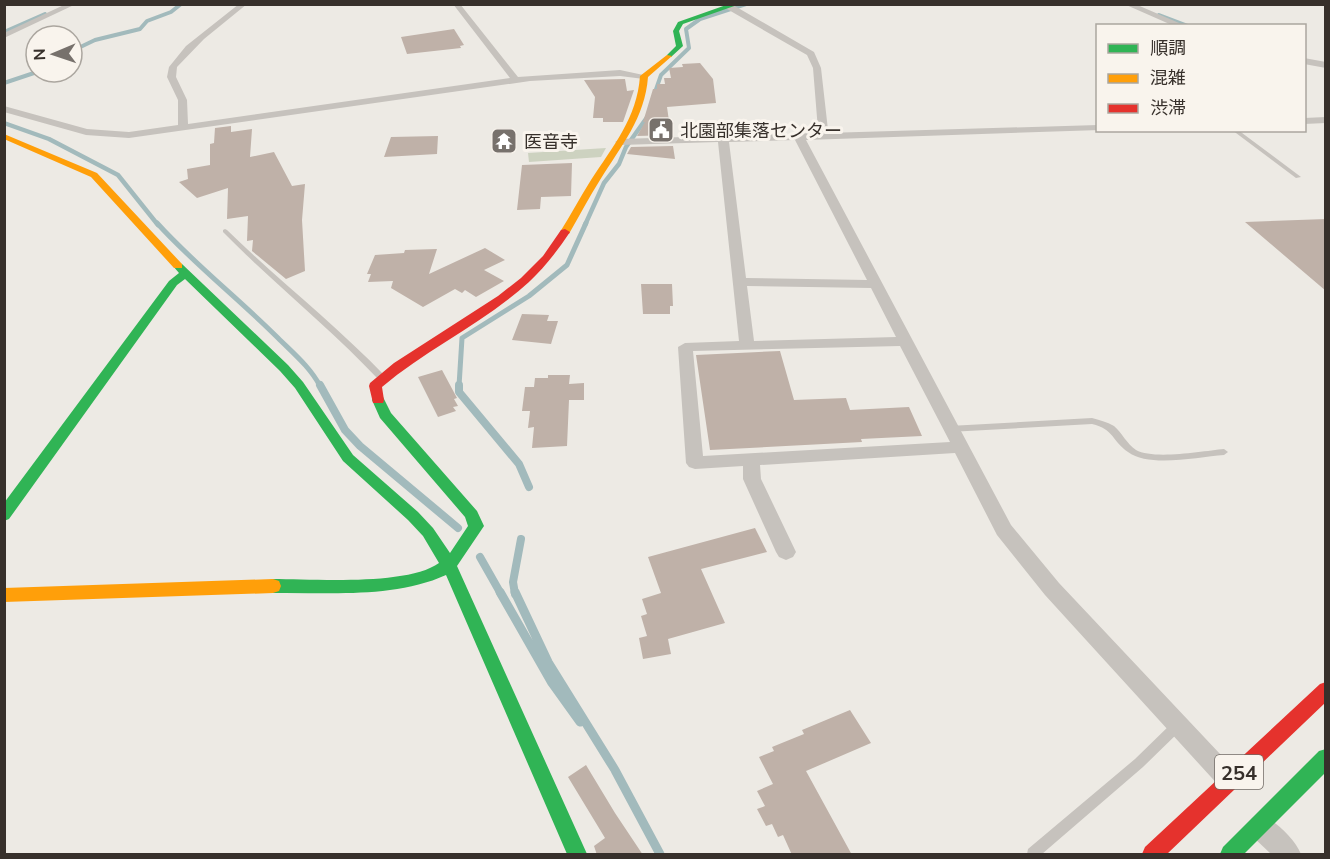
<svg xmlns="http://www.w3.org/2000/svg" width="1330" height="859" viewBox="0 0 1330 859" font-family="Mulish,'Noto Sans JP',sans-serif">
  <rect width="100%" height="100%" fill="#edeae4"/>
  <path fill="#cdd2c0" d="M606,148L601,157L529,162L528,153Z"/>
  <g fill="none" stroke-linecap="round" stroke-linejoin="round">
    <path stroke="#a2babc" stroke-width="4" d="M1159,15L1188,26
      M4,32L45,14
      M72,51L95,40L140,29L147,21L171,12L181,4
      M4,83L37,72
      M653,98L661,75L689,48L686,29L700,19L746,4"/>
    <path stroke="#a2babc" stroke-width="4.5" d="M4,123L49,139L118,175L158,225
      M585,225L604,183L619,164L626,147L648,116"/>
    <path stroke="#a2babc" stroke-width="5" d="M157,223C194,264 238,298 278,338C293,353 310,367 320,386
      M459,386L462,338L529,296L567,265L586,223"/>
    <path stroke="#a2babc" stroke-width="8" d="M320,385L345,430L360,446L458,528
      M459,385V392L519,464L529,487
      M480,557L501,594
      M515,594L513,582L521,539"/>
    <path stroke="#a2babc" stroke-width="9" d="M500,592L552,683L580,722
      M515,592L548,662L615,770L660,854"/>
  </g>
  <path fill="#bfb1a8" d="M454,29L464,45L460,46L461,48L407,54L401,37Z
    M700,63L713,79L716,103L667,107L671,135L637,136L645,122H643L653,89H657V84H665L664,78H671L669,68L683,67L682,64Z
    M625,79L627,91L634,90L623,122H603V118H593L595,97L584,80Z
    M231,126V132L252,129L250,157L274,152L292,186L305,184L302,220L305,271L286,279L252,251L253,240L247,241L248,216L227,219L228,188L197,198L179,182L188,179L187,169L210,165V144L214,143L215,128Z
    M438,136L437,154L384,157L391,137Z
    M673,146L675,159L627,154L631,147Z
    M572,163L571,196L541,197L540,209L517,210L522,165Z
    M1326,219V291L1245,222Z
    M485,248L505,260L484,270L504,281L476,297L465,290L462,293L455,289L423,307L391,288L393,281L368,282L371,274H367L375,255L404,253L405,250L437,249L429,274Z
    M641,284H672L673,306H670V314H643Z
    M522,314L549,315L547,321H558L551,344L512,340Z
    M780,351L794,400L846,398L850,410L909,407L922,436L861,439L862,442L710,450L696,355Z
    M442,370L457,398L454,399L458,406L453,407L456,411L438,417L418,377Z
    M548,375H570L569,384L584,383V400H569L567,446L532,448L534,427L528,428L530,411H522L525,387H534L535,378H548Z
    M755,528L767,552L701,569L725,623L668,639L671,654L643,659L639,638L647,636L641,616L647,614L642,599L661,593L648,557Z
    M850,710L871,743L806,771L852,855H792L783,835L778,837L772,824L766,826L757,809L765,806L757,791L773,784L759,757L774,751L772,747L804,734L802,730Z
    M586,765L615,813L643,855H597L594,846L605,838L568,777Z"/>
  <g fill="none" stroke-linecap="round" stroke-linejoin="round">
    <path fill="#c6c2bd" fill-rule="evenodd" d="M1232,130H1238L1301,177L1296,178Z
      M225,229L227,230C278,280 335,324 385,376L386,378L385,380H379C330,328 273,283 223,232V230Z
      M1092,418C1099,420 1107,422 1114,426C1122,433 1127,444 1136,450C1154,460 1203,451 1224,449L1228,452L1224,455C1198,457 1149,468 1128,452C1112,441 1114,429 1092,424L949,432L945,429L949,426Z
      M1178,720L1182,721L1184,725L1182,729L1143,767L1042,854H1027L1028,849L1135,759L1174,721Z"/>
    <path fill="#c6c2bd" fill-rule="evenodd" d="M66,4H76L4,38V33Z
      M239,4H247L204,39L177,67L176,77L187,100L188,124L510,78L453,4H460L518,77L620,70L648,76L644,79L620,76L530,81L129,138L86,135L4,112V106L87,129L129,132L178,125V100L167,77L169,67L186,46Z
      M1124,4H1135L1186,26H1174Z
      M727,5H733L814,52L821,68L828,130L826,133L1098,125V130H1100L806,140L1011,525L1059,583L1237,772L1241,780L1237,788L1229,792L1221,788L1045,595L997,535L955,453L760,465L761,479L796,552L793,557L786,560L779,557L776,552L743,479V466L695,469L689,467L686,463L678,347L685,343L739,341L718,142L620,145L615,142L620,139L816,133L818,130L813,68L807,55L727,9ZM795,140L867,280L746,278L729,142ZM747,286L871,288L896,337L754,341ZM900,346L950,442L703,456L693,351Z
      M1304,58L1326,62V68L1304,64Z
      M1326,117V123L1304,124V118Z
      M1261,815C1276,821 1295,839 1301,854H1271L1252,836L1249,827L1252,818Z"/>
    <path fill="#30b455" fill-rule="evenodd" d="M729,4H740L683,24L679,31L683,46L671,57H667V55L676,46L673,31L678,22Z
      M178,263L182,264L288,365L303,382L353,455L418,512L433,528L450,553L468,526L465,517L380,418L372,400L373,397H383L391,413L477,511L484,526L457,566L587,854H567L446,575C393,599 329,592 273,593L267,591L265,586L267,581L273,579C314,579 407,586 439,563L423,536L408,520L343,461L295,388L280,371L185,279L177,285L9,519L4,521V503L169,281L179,273L173,266Z
      M1326,749V772L1244,854H1220L1223,847L1319,751Z"/>
    <path fill="#ff9f0a" fill-rule="evenodd" d="M667,55L672,56L648,77C645,118 621,146 600,180C589,197 580,215 570,232L569,234H561L560,232C571,215 580,197 591,180C613,146 637,118 640,76Z
      M4,134L97,173L182,264V268H174L91,177L4,139Z
      M273,579L279,581L281,586L279,591L273,593L4,602V588Z"/>
    <path fill="#e5322d" fill-rule="evenodd" d="M565,229L570,232C558,250 545,267 529,282C484,323 428,348 382,387L384,400L383,403H373L369,386L370,383L394,363L498,296L521,278L543,256L561,230Z
      M1326,682V702L1167,854H1142L1145,847L1320,684Z"/>
  </g>
  <defs>
    <g id="civic-square" transform="scale(1.35)"><rect x="-9" y="-9" width="18" height="18" rx="4" fill="#77716c" stroke="#f9f4ed"/><path d="M-.6-6.5H3V-4.5H.6V-3L4-1V1h2V6H-6V1h2V-1L-.6-3ZM-1.2 2.5V6h2.4V2.5Z" fill="#fff"/></g>
    <g id="temple-square" transform="scale(1.35)"><rect x="-9" y="-9" width="18" height="18" rx="4" fill="#77716c" stroke="#f9f4ed"/><path d="M0-6L5-2H3V0L6.5 2.5H4V6H1.5V3h-3V6H-4V2.5H-6.5L-3 0V-2H-5Z" fill="#fff"/></g>
  </defs>
  <g fill-rule="evenodd">
    <use href="#civic-square" x="661" y="130"/>
    <use href="#temple-square" x="504" y="141"/>
  </g>
  <g text-anchor="middle" dominant-baseline="central" stroke-width="6" stroke-linejoin="round" paint-order="stroke">
    <g font-size="18" fill="#37302b" stroke="#f9f4ed" text-anchor="start">
      <text x="680" y="130">北園部集落センター</text>
      <text x="524" y="141">医音寺</text>
    </g>
    <rect fill="#f9f4ed" stroke="#716b65" stroke-width="1.5" x="1215" y="755" width="48" height="34" rx="4.5"/>
    <g font-size="20" font-weight="bold" fill="#37302b">
      <text x="1239" y="772">254</text>
    </g>
  </g>
  <rect width="1330" height="859" fill="none" stroke="#37302b" stroke-width="12"/>
  <rect x="1096" y="24" width="210" height="108" fill="#f9f4ed" stroke="#aba69f" stroke-width="1.5"/>
  <rect x="1108" y="44" width="30" height="9" fill="#30b455" stroke="#aba69f" stroke-width="1.5"/>
  <text x="1150" y="54" font-size="18" fill="#37302b">順調</text>
  <rect x="1108" y="74" width="30" height="9" fill="#ff9f0a" stroke="#aba69f" stroke-width="1.5"/>
  <text x="1150" y="84" font-size="18" fill="#37302b">混雑</text>
  <rect x="1108" y="104" width="30" height="9" fill="#e5322d" stroke="#aba69f" stroke-width="1.5"/>
  <text x="1150" y="114" font-size="18" fill="#37302b">渋滞</text>
  <g transform="translate(54 54) rotate(268)"><circle r="28" fill="#f9f4ed" stroke="#aba69f" stroke-width="1.5"/>
  <path d="M0-4.5L10 22L0 15L-10 22Z" fill="#77716c"/>
  <text y="-9" font-size="16" font-weight="bold" text-anchor="middle" fill="#37302b">N</text>
  </g>
</svg>
